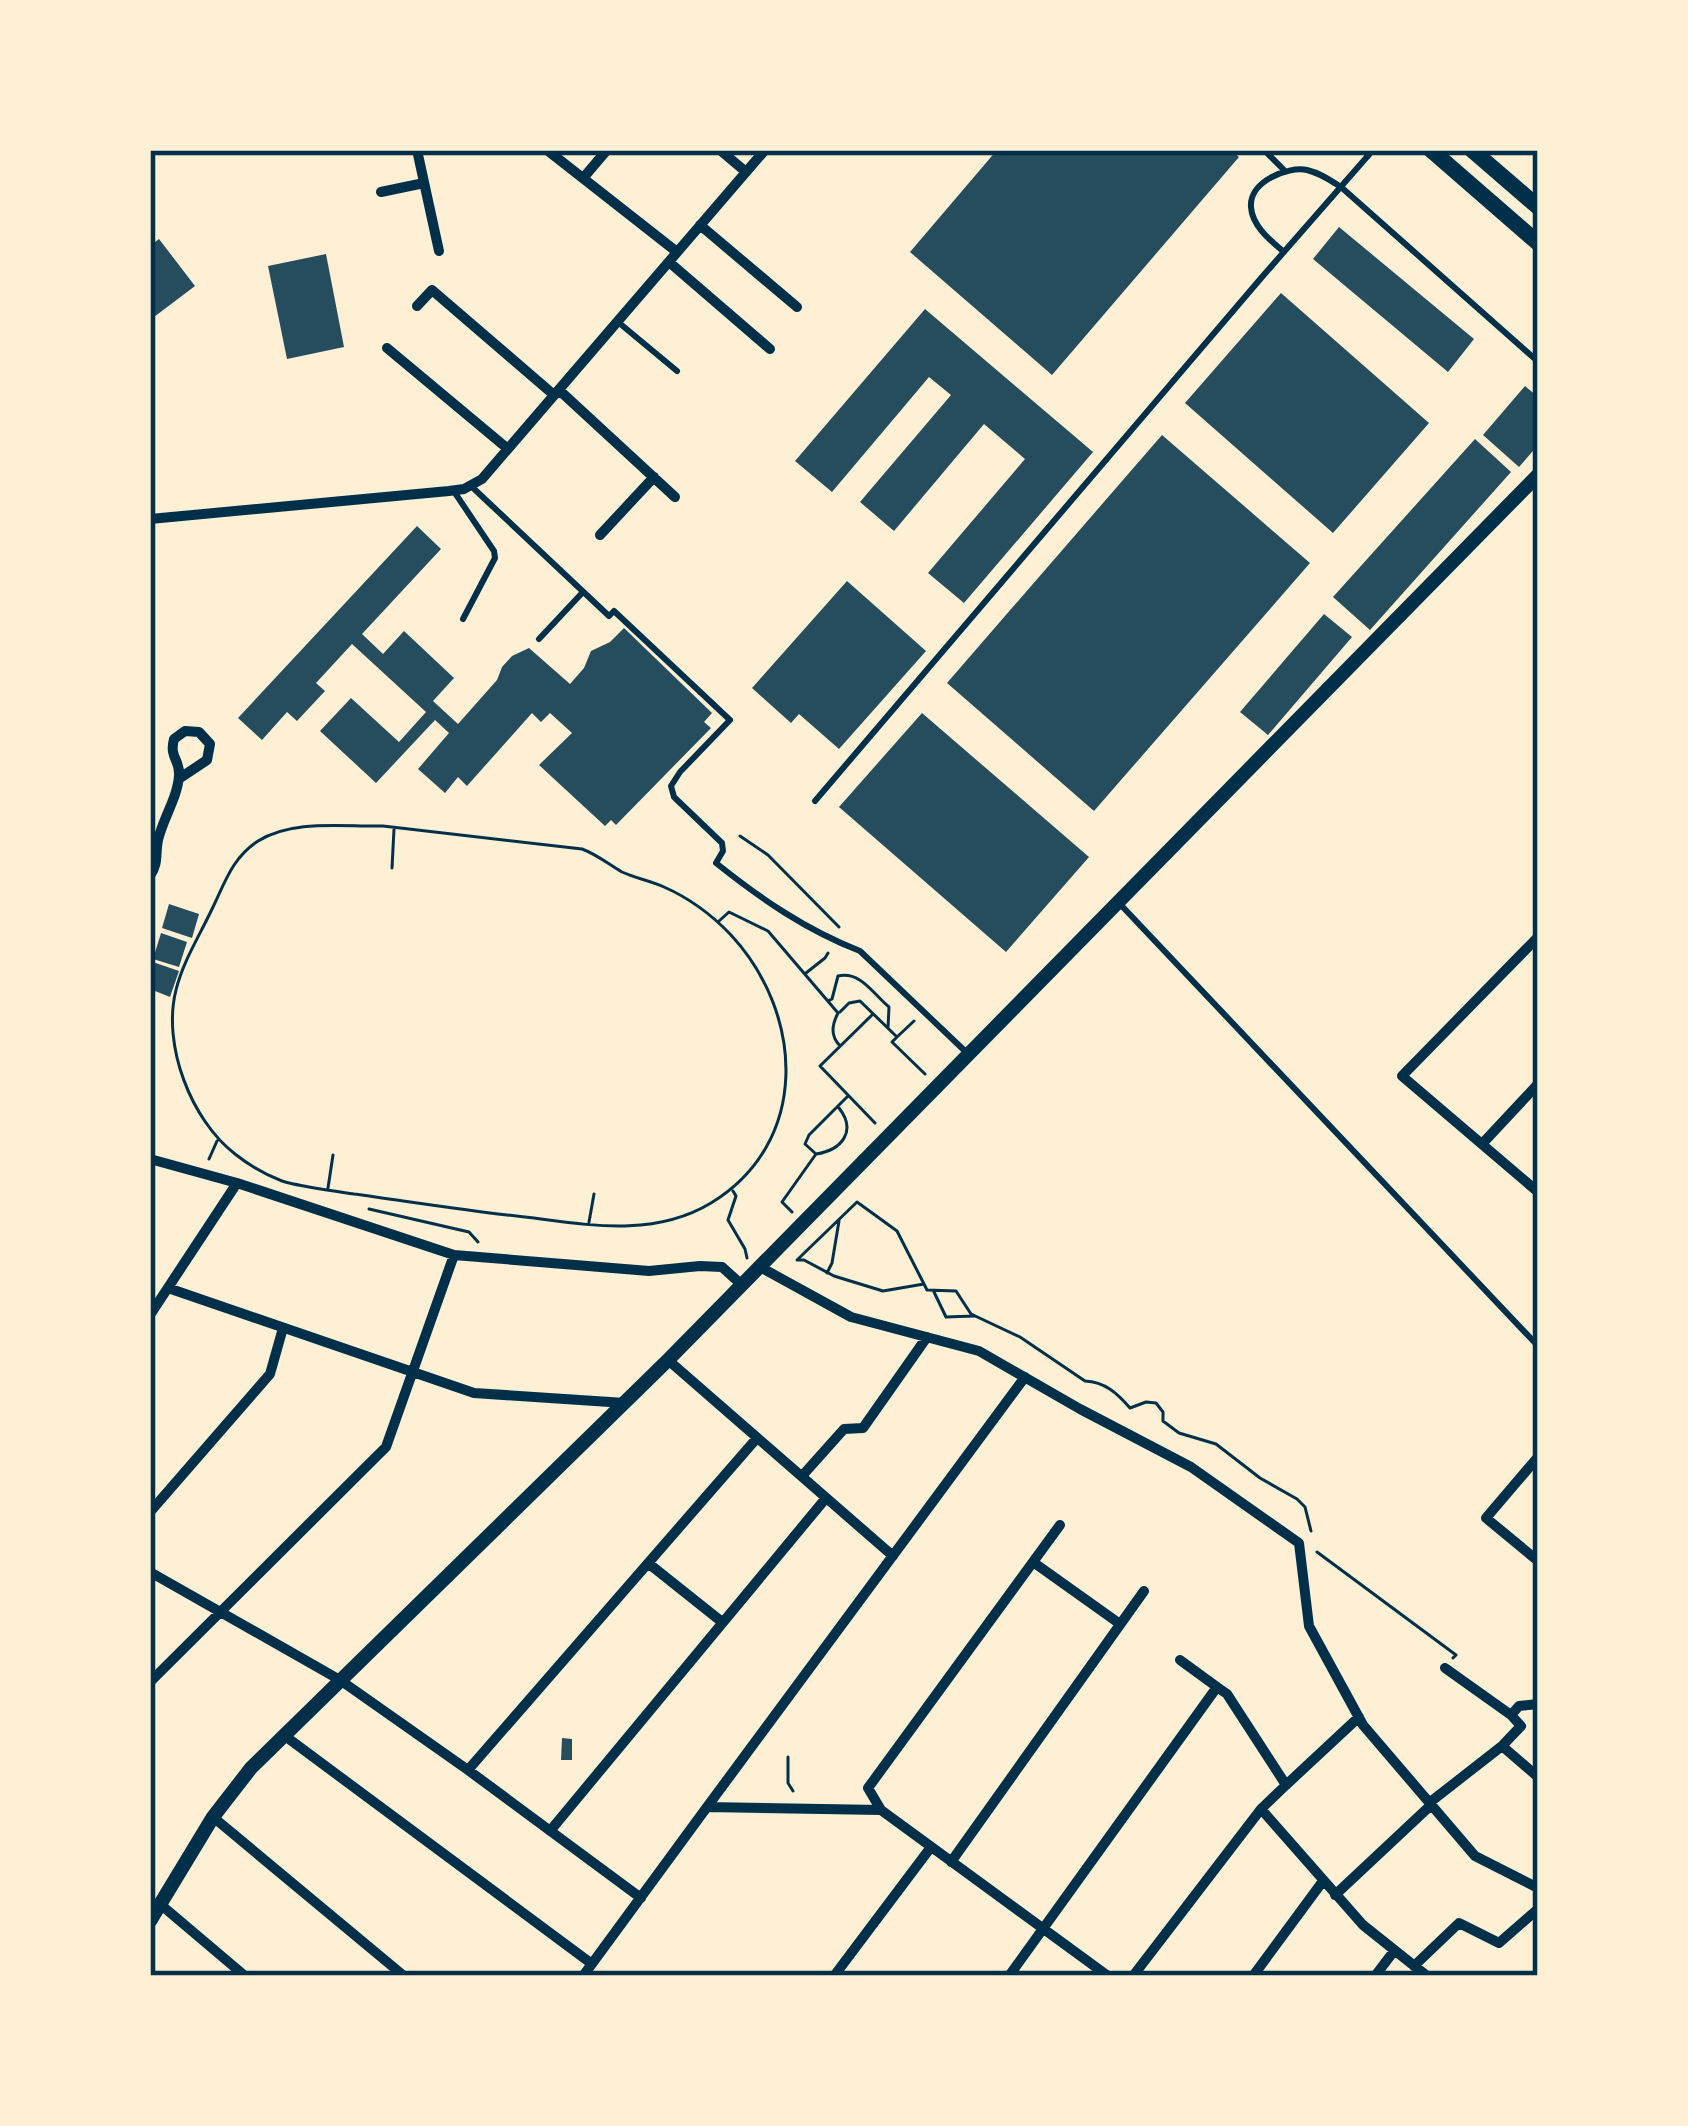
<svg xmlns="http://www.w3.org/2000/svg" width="1688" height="2126" viewBox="0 0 1688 2126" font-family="'IBM Plex Serif',serif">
  <rect width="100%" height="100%" fill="#fdf0d5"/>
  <path fill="#264d5e" d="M997,150H1231L1239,157L1052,375L910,252Z
    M1339,227L1474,339L1448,372L1313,259Z
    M159,239L195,286L150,320V246Z
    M326,254L344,347L287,359L268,266Z
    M1281,293L1429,423L1333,533L1185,403Z
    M925,309L1093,452L964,603L928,573L1025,459L984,424L894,531L860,502L951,395L929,377L832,492L795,461Z
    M1525,386L1538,397V445L1519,467L1483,435Z
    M1162,435L1310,563L1094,811L947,683Z
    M1475,439L1511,472L1370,630L1333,597Z
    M417,526L441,549L362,634L383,654L404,631L454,678L433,701L458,724L497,680L502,667L512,656L529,648L570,684L584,668L591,651L610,642L624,628L712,713L704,722L711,728L616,825L611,820L605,826L539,765L572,733L550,713L541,722L532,713L467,786L458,777L445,793L418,769L449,733L435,720L376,783L320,731L351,698L399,742L426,712L352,644L316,683L325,691L297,721L287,712L262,740L238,718Z
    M847,581L926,651L839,749L799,714L791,723L752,688Z
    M1324,614L1352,637L1268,735L1240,712Z
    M922,713L1089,857L1006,952L839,807Z
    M169,904L199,914L192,938L162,928Z
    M161,933L187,942L179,967L153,959Z
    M150,961L179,971L170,997L150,989Z
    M562,1738L572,1739V1760H561Z"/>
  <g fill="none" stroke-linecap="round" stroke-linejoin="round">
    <path stroke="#003049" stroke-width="3" d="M383,826L582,849C598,855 608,864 622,872C635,878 651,881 664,887C689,898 712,915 731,935C804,1014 811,1142 711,1203C648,1241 576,1222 507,1215C456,1209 405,1201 354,1194C331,1190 305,1188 282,1181C266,1175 249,1165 235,1154C191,1120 162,1045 176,990C183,961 200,935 213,907C225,882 233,857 258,841C293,819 343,827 383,826Z
      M740,836L768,855L839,927
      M392,868L394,829
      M719,921L729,912L768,931L838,1013C832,1025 830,1035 840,1046
      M806,973L825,958L828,953
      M828,1001L832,999L838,976C861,971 873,994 889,1007L888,1028
      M840,1012L849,1003L860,1001L897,1037L914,1021
      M873,1014L820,1066L875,1123
      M897,1037L892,1042L925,1074
      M816,1154C842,1150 857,1131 839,1108
      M209,1159L217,1141
      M328,1188L333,1155
      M733,1191L736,1196L728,1220L745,1249L747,1258
      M369,1209L469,1232L478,1242
      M792,1212L782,1202L816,1154L805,1144L809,1135L847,1097
      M589,1222L594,1194
      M827,1273L832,1263L839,1221
      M924,1284L883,1291L834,1276L804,1260H797L857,1202L897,1231L924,1284L927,1290L956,1291L971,1314L1020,1337L1085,1381C1105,1382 1117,1393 1130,1408L1146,1402L1156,1403L1163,1412V1421L1179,1433L1216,1444L1260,1478L1297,1499L1305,1507L1311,1531
      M934,1292L946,1317L974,1316
      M1317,1552L1456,1655L1453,1658
      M788,1757V1783L793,1791"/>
    <path stroke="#003049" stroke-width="6" d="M1264,150L1285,171
      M1284,252C1271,241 1252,226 1251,207C1249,182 1287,166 1307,170C1320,173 1330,180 1341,187L1534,358
      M618,322L677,371
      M471,486L609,616L614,611L730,720L680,772L671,786L674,797L722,843L723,851L716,863C761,899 806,930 860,951L966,1052
      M455,493L494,551L495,558L463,619
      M539,639L583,592
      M815,801L1262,277L1373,150
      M1119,903L1538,1346"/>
    <path stroke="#003049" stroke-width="10" d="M417,150L439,251
      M547,150L677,252
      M720,150L746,172
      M584,177L607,150
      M381,192L424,183
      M700,225L797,307
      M669,262L770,349
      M417,306L432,290L554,395
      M387,348L508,449
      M559,390L675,497
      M150,519L449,491L464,489L482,479L765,150
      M600,535L654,477
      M150,876C159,863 155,854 158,840C163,818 178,797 179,775C180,759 169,758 174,739L185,731L199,732L210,744L207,760L180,778
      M1538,937L1402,1076L1538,1192
      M1482,1144L1538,1084
      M150,1159L237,1183L454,1255L649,1271L700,1266L722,1267L742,1285
      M760,1267L851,1317L979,1351L1080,1409L1191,1467L1299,1543L1309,1626L1363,1725L1475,1856L1538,1888
      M168,1288L474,1393L625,1403
      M150,1315L237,1183
      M668,1360L893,1556
      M1025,1377L707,1807L881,1810L1108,1976
      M1538,1457L1486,1518L1538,1561
      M802,1476L844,1429L863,1428L927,1337
      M150,1512L270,1374L283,1328
      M1033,1562L1120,1624
      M648,1563L722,1622
      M150,1572L340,1680L468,1770L641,1898
      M1180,1660L1217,1687
      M150,1682L386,1447L454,1255
      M1511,1715L1519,1706L1538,1704
      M285,1736L592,1964
      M1502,1746L1538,1777
      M468,1770L757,1438
      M1286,1785L1359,1717
      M1429,1803L1502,1746L1521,1726L1511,1715L1445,1668
      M881,1810L868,1788L1060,1525
      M213,1817L404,1976
      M550,1831L826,1498
      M951,1862L1144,1591
      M1335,1895L1431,1805
      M160,1904L245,1976
      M1414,1966L1459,1923L1499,1943L1538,1909
      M583,1976L707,1807
      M834,1976L931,1847
      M1009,1976L1217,1687L1227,1694L1286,1785L1261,1809L1363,1925L1427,1976
      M1133,1976L1261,1809
      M1253,1976L1323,1881
      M1375,1976L1394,1951"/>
    <path stroke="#003049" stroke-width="14" d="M150,1921L213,1817L251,1768L668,1360L1538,475"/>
    <path stroke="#003049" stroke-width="16" d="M1431,150L1538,243
      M1472,150L1538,207"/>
  </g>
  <rect width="1688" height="2126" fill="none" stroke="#fdf0d5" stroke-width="306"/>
  <rect x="153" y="153" width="1382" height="1820" fill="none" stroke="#003049" stroke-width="4.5"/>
</svg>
